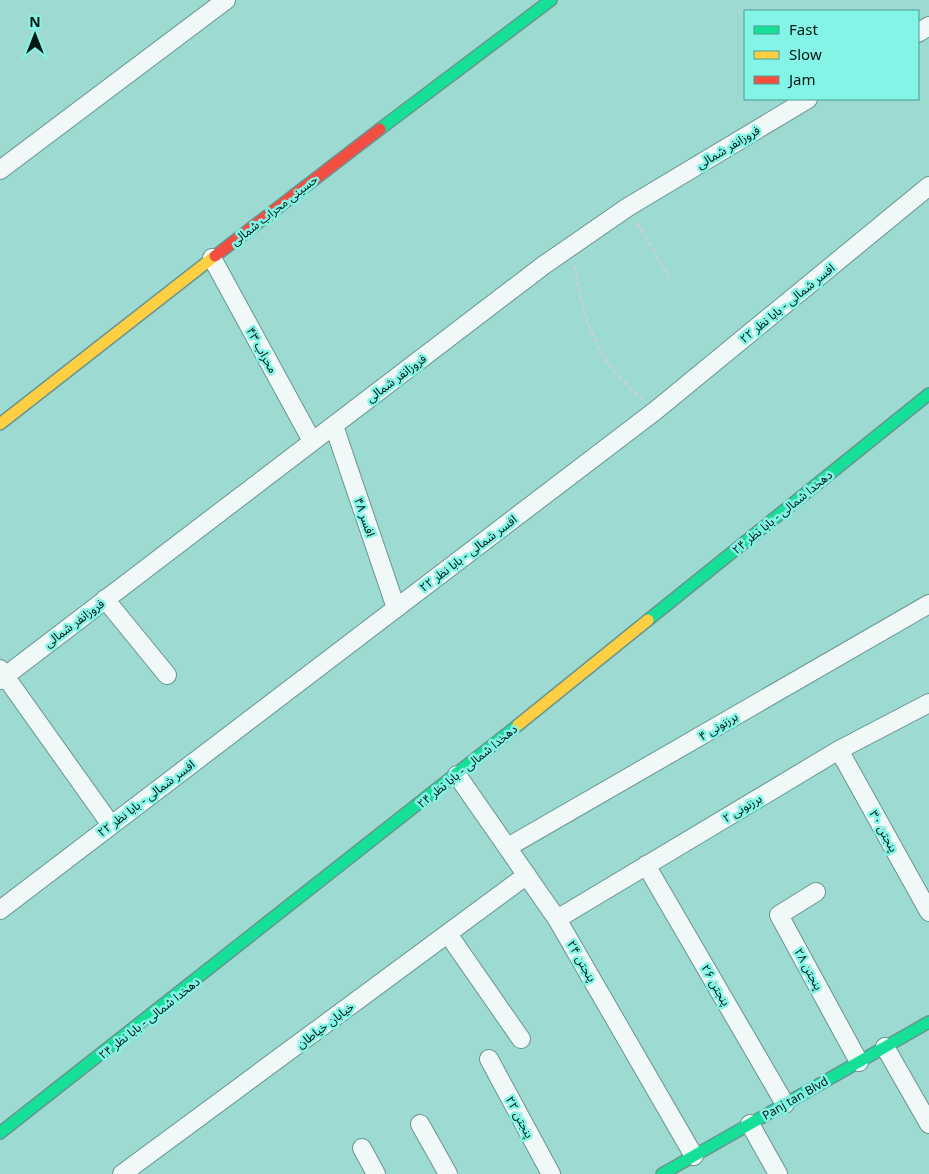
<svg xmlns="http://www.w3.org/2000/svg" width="929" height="1174" viewBox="0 0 929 1174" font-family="'Noto Sans','Noto Sans Arabic',sans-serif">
  <rect width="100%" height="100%" fill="#9ddad2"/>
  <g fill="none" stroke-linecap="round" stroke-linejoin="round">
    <g stroke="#67958f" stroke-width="20">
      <path id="street" d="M918,33L929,26
        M0,170L226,0
        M212,258L312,441
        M334,426L396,608
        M105,599L167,675
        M0,669L111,825
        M0,680L544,265L628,207L808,99
        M839,750L929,912
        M457,775L557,919L694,1156
        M508,847L929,604
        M646,865L785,1104
        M816,892L779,915L859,1062
        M0,910L655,411L929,186
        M557,919L839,750L929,703
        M448,934L521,1039
        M885,1047L929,1124
        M489,1059L551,1174
        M420,1124L448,1174
        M750,1124L778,1174
        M362,1148L376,1174
        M122,1174L527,875"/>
    </g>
    <g stroke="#67958f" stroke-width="14">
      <path id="fast" d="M380,129L551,0
        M648,620L929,394
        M0,1133L518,725
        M662,1174L929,1022"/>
    </g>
    <g stroke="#67958f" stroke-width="14">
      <path id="slow" d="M0,424L215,256
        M518,725L648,620"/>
    </g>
    <g stroke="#67958f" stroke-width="14">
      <path id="jam" d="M215,256L380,129"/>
    </g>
    <path stroke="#c1d3d1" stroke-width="3" stroke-dasharray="5 2.5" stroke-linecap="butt" d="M637,223L669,277
      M575,266C583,323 597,361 642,399"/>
    <use href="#street" stroke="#f0f9f8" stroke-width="18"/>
    <use href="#fast" stroke="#16e098" stroke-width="11"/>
    <use href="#slow" stroke="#ffcf43" stroke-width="11"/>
    <use href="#jam" stroke="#f24e42" stroke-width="11"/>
  </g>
  <g text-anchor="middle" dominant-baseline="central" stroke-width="5" stroke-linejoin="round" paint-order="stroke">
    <g font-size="12" fill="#001613" stroke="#83f4e5">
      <text transform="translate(728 147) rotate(-31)">فروزانفر شمالی</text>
      <text transform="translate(274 210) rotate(-38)">حسینی محراب شمالی</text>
      <text transform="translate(787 303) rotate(-39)">افسر شمالی - بابا نظر ۲۲</text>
      <text transform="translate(262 350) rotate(61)">محراب ۴۳</text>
      <text transform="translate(396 378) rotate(-37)">فروزانفر شمالی</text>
      <text transform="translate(782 512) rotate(-39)">دهخدا شمالی - بابا نظر ۲۴</text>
      <text transform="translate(365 517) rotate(71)">افسر ۴۸</text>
      <text transform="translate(468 553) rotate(-37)">افسر شمالی - بابا نظر ۲۲</text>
      <text transform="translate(74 623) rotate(-37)">فروزانفر شمالی</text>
      <text transform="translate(718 726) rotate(-31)">برزنونی ۴</text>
      <text transform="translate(467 766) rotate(-39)">دهخدا شمالی - بابا نظر ۲۴</text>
      <text transform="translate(146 798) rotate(-37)">افسر شمالی - بابا نظر ۲۲</text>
      <text transform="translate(742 808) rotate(-31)">برزنونی ۲</text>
      <text transform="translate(884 831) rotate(61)">پنجتن ۳۰</text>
      <text transform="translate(582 961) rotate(60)">پنجتن ۲۴</text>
      <text transform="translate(809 969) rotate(61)">پنجتن ۲۸</text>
      <text transform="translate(716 985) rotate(60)">پنجتن ۲۶</text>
      <text transform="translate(149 1018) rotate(-38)">دهخدا شمالی - بابا نظر ۲۴</text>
      <text transform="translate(325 1025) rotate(-37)">خیابان خیاطان</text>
      <text transform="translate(795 1098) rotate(-30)">Panj tan Blvd</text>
      <text transform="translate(520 1117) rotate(62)">پنجتن ۲۲</text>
    </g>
  </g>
  <rect x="744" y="10" width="175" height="90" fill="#83f4e5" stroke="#4f9b91"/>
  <rect x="754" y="26" width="25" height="8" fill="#16e098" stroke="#4f9b91"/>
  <text x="789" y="35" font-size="15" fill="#001613">Fast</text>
  <rect x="754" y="51" width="25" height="8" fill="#ffcf43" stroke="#4f9b91"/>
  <text x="789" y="60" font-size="15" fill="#001613">Slow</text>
  <rect x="754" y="76" width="25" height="8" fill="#f24e42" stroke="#4f9b91"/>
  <text x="789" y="85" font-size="15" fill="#001613">Jam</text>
  <g transform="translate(35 35)" stroke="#83f4e5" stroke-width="4" paint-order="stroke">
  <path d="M0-4L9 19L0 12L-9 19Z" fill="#001613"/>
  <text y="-8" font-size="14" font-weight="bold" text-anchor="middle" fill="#001613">N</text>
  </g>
</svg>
